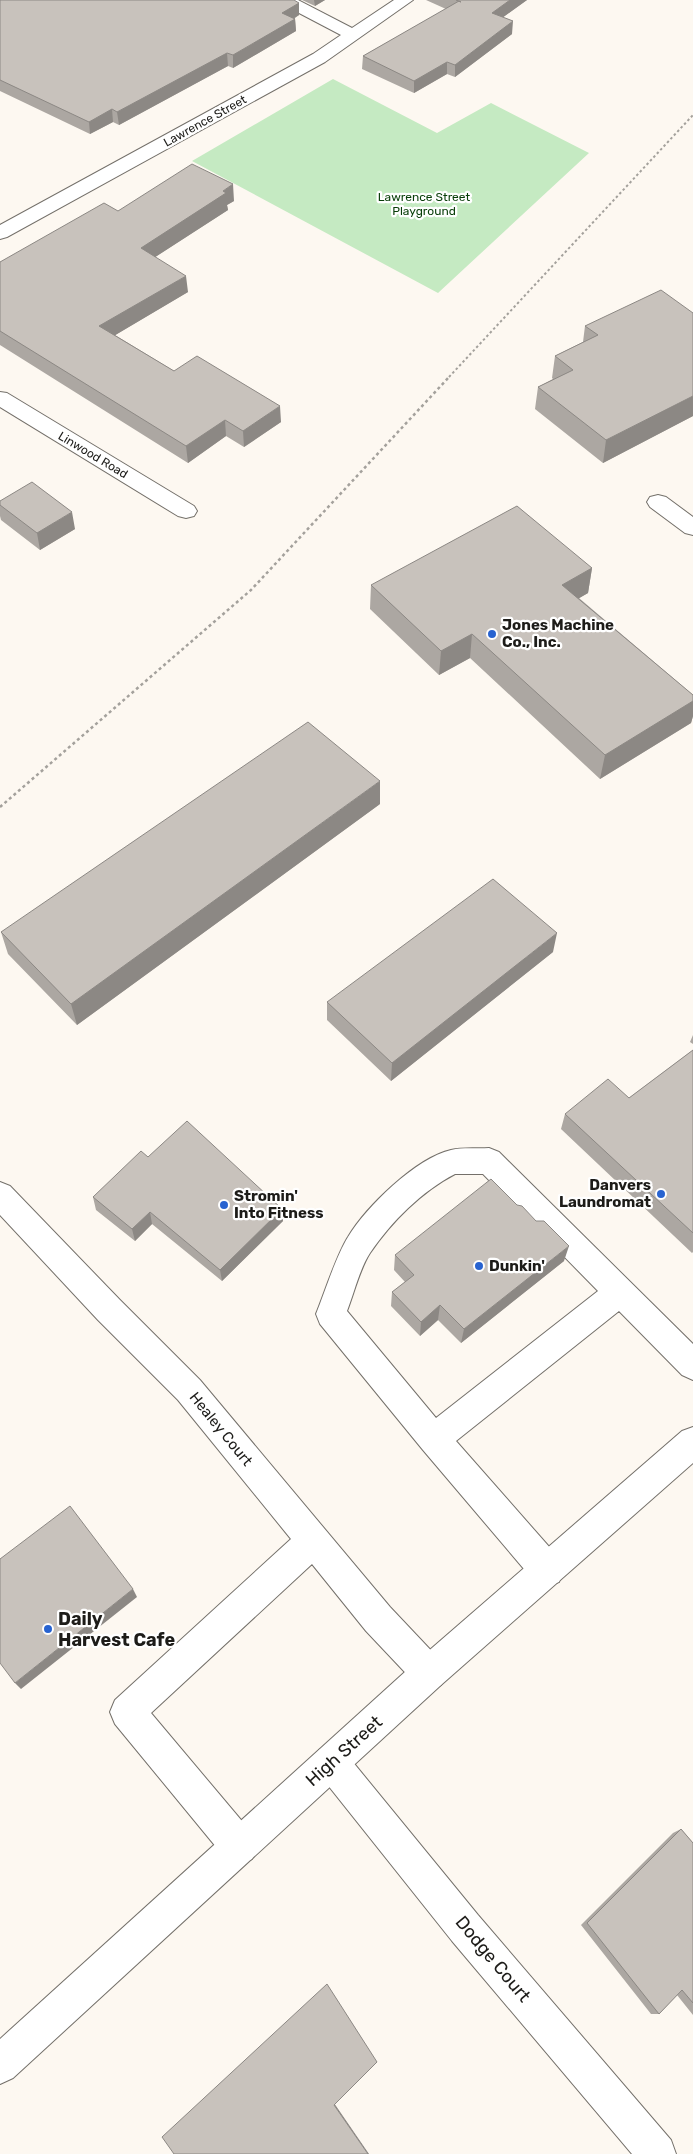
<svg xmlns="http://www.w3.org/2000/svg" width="693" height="2154" viewBox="0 0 693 2154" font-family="Rubik,sans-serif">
  <rect width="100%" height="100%" fill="#fdf8f1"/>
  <path fill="#c5eac2" d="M333,79L437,133L491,103L589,153L438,293L192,161Z"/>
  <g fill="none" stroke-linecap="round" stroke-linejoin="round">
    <g stroke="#74706a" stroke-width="2">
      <path id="minor" d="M278,0H298L352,28L394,0H413L325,62L7,237L0,239V225L313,54L341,35L280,3Z
        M0,392L7,393L194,506L197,511L194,516L186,518L178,516L0,407Z
        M658,495L666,497L693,517V535L685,533L650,507L647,502L650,497Z
        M489,1148L499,1152L693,1344V1380L682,1375L619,1311L456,1441L559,1558L563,1570L559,1582L547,1586L535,1582L423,1450L320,1324L316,1314C325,1292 336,1256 348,1237C366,1207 416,1158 451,1150C463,1147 477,1149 489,1148ZM455,1174H483L598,1291L436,1418L347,1311C354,1293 360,1268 370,1253C391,1222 422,1191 455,1174Z
        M0,1182L10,1186L120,1300L200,1380L390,1607L441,1661L446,1673L441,1685L429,1690L417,1685L366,1631L312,1564L151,1713L252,1833L257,1846L252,1859L239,1864L226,1859L115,1724L110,1712L115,1700L291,1539L178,1400L98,1320L0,1215Z
        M331,1745L343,1750L478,1915L671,2140L676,2154H632L452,1941L319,1774L314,1762L319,1750Z"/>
    </g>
    <g stroke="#74706a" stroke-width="2">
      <path id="major" d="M693,1427V1463L441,1685L13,2078L0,2084V2039L417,1661L682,1431Z"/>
    </g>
    <path stroke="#a4a19c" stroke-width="2" stroke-dasharray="2.5 2.5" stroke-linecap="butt" d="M449,377L693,115"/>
    <path stroke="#a4a19c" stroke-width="2.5" stroke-dasharray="3 3" stroke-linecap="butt" d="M0,807L251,590L450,376"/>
    <use href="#minor" fill="#fff" fill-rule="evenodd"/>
    <use href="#major" fill="#fff" fill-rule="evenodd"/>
  </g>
  <path fill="#aca7a2" d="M0,0L299,3V15L295,18L296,31L233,68L228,66L119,125L113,122L90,134L0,91Z
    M302,0H325L315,6Z
    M426,0H527L503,17L512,34L455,77L447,74L414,93L362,69L363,56L446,9Z
    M234,201L227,205L228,210L155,257L188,292L115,335L174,371L281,422L244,447L226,436L188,463L0,345V262L118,211Z
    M693,313V416L603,463L535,409L538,387L553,379L552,378L555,356L583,342L585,326Z
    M0,501L75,529L40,550L1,520L0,516Z
    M592,568L588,593L579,598L693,695V716L691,723L600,779L470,658L439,675L370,609L371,585Z
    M380,804L77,1025L8,954L1,932Z
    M553,952L391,1081L327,1020V1002Z
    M693,1035V1044L690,1042Z
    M693,1050V1252L692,1253L561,1129L565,1114L629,1098Z
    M148,1157L283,1221L222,1281L152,1224L135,1241L96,1210L93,1197Z
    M395,1255L564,1261L461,1343L438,1320L420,1336L391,1306L392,1292L405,1282L394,1270Z
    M681,1829L693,1843V2015L677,1995L659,2014H651L581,1925L673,1833Z"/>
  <path fill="#8c8884" d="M314,0H325L315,6Z
    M510,0H527L491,26L492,13Z
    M299,3V15L283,25L282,13Z
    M295,19L296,31L233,68V55Z
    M513,21L512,34L455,77V65Z
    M227,53L228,66L119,125L117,112Z
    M447,62V74L414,93V81Z
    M112,109L113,122L90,134L89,122Z
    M233,184L234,201L227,205L228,210L143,265L141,248Z
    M186,276L188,292L102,343L99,326Z
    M693,396V416L603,463L606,440Z
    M280,406L281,422L244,447L243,431Z
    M225,420L226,436L188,463L186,446Z
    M72,512L75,529L40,550L37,533Z
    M592,568L588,593L559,610L562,585Z
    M472,634L470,658L439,675L441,651Z
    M693,701V716L691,723L600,779L605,755Z
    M380,781V804L77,1025L71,1004Z
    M557,933L553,952L391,1081L392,1063Z
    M282,1209L283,1221L222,1281L220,1270Z
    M150,1212L152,1224L135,1241L132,1229Z
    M569,1246L564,1261L461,1343L464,1329Z
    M440,1305L438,1320L420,1336L421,1322Z
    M133,1589L137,1597L21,1689L15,1683Z
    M334,2103L369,2154H368L334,2105Z"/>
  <path fill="#c8c2bc" stroke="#8c8884" d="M0,0H294L299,3L282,13L295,19L233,55L227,53L117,112L112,109L89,122L0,80Z
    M456,0H510L492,13L513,21L455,65L447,62L414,81L363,56L459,1L461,2Z
    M192,164L233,184L223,191L226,193L141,248L186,276L99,326L174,371L197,356L280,406L243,431L225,420L186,446L0,331V262L104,203L118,211Z
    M661,290L693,313V396L606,440L538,387L573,370L555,356L598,335L585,326Z
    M32,482L72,512L37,533L0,505V501Z
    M517,506L592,568L562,585L693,695V701L605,755L472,634L441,651L371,585Z
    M308,722L380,781L71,1004L1,932Z
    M493,879L557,933L392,1063L327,1002Z
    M693,1050V1233L565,1114L608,1079L629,1098Z
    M187,1121L282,1209L220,1270L150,1212L132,1229L93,1197L141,1151L148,1157Z
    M491,1179L517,1205L522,1206L536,1221H544L569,1246L464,1329L440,1305L421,1322L392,1292L414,1275L395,1255Z
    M70,1506L133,1589L15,1683L0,1663V1559Z
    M681,1829L693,1843V2003L682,1990L659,2014L587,1923Z
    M327,1984L377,2062L334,2105L368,2154H174L162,2137Z"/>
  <g fill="#2863d0" stroke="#fff" stroke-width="2">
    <circle cx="492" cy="634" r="5"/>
    <circle cx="661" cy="1194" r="5"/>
    <circle cx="224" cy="1205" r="5"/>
    <circle cx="479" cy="1266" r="5"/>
    <circle cx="48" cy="1629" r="5"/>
  </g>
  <g text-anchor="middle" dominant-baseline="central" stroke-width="4.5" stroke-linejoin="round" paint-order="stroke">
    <g font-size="12" fill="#1d1c19" stroke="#fff">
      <text transform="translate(205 121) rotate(-29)">Lawrence Street</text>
      <text transform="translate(93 455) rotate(31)">Linwood Road</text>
    </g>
    <g font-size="12" fill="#073d07" stroke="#fff">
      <text x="424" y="197">Lawrence Street<tspan x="424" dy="14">Playground</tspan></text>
    </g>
    <g font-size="15" font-weight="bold" fill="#1d1c19" stroke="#fff" text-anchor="start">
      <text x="502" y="625">Jones Machine<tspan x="502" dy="17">Co., Inc.</tspan></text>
      <text x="651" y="1185" text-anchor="end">Danvers<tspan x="651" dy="17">Laundromat</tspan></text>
      <text x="234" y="1196">Stromin'<tspan x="234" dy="17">Into Fitness</tspan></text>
      <text x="489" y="1266">Dunkin'</text>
    </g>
    <g font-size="15" fill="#1d1c19" stroke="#fff">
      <text transform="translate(221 1429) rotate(51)">Healey Court</text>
    </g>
    <g font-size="18" font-weight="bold" fill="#1d1c19" stroke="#fff" text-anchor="start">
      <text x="58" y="1619">Daily<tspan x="58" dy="21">Harvest Cafe</tspan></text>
    </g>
    <g font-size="18" fill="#1d1c19" stroke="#fff">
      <text transform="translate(344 1751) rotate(-42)">High Street</text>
      <text transform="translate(493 1959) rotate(50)">Dodge Court</text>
    </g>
  </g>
</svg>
